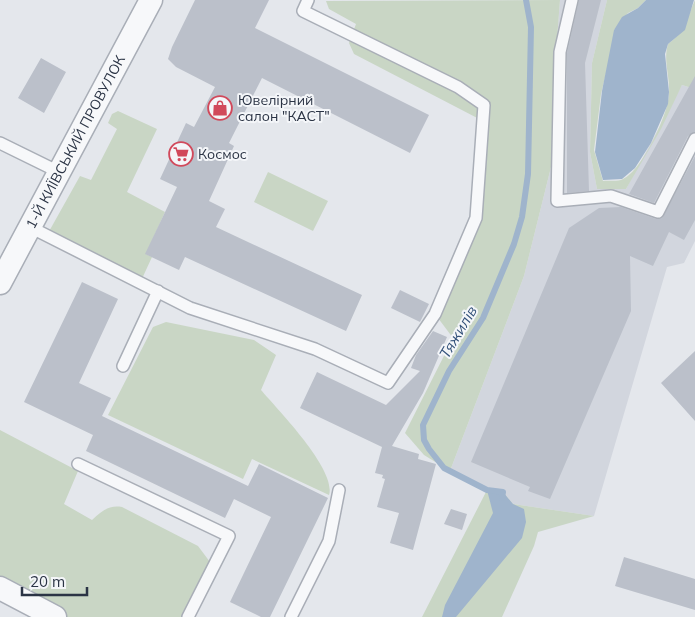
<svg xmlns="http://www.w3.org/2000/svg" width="695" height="617" viewBox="0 0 695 617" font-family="Mulish,sans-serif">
  <rect width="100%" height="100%" fill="#e4e7ec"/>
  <path fill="#d2d6de" d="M560,0H607L592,63L590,152L597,189H626L682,85L695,89V241L684,263L667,267L594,516L513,504L503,492L487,490L450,471L524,276L552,163L554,79Z"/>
  <path fill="#c9d6c5" d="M560,0L554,79L552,163L524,276L450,471L424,455L405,433L453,338L435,314L476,218L483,121L354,54L349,43L356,24L329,9L326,1Z
    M607,0H646L638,8L628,13L614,30V40L601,94L594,150L603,181C609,180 618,182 623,179C642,171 669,113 669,93C670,75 663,61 668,44C686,31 687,17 695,0V89L682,85L661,129L626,189H597L590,152L592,63Z
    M118,111L157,129L127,192L165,212L146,254L152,257L140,283L47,235L80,176L91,180L117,129L108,123L112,114Z
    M268,172L328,201L313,231L254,202Z
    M166,322L254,340L276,355L261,390C278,410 337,470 329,495L252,459L243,479L108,415L153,327Z
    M0,430L78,471L64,504L92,520C102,511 108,505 122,507L198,546L210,562L184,617H65L0,582Z
    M487,490L503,492L513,504L594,516L538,532L534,546L502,617H422Z"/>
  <path fill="#9fb4cc" d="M646,0H694L685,30L668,44L665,54L669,92L668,104L651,143L635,168L622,179L603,180L595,152L602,91L614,30L622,17L638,8Z
    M487,490L503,492L513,504L524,509L526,522L522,538L456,617H442L445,605L493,513Z"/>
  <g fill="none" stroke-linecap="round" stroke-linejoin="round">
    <path stroke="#9fb4cc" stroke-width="6" d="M502,498L503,492L487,490L444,468L429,449L424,440L423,425L449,371L483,318L514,244L522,217L528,174L531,27L526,0"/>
  </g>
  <path fill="#bbc0ca" d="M195,0H269L255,28L429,115L410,153L262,78L229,143L234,146L209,201L225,209L216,227L362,295L346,331L185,257L179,270L145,254L177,187L160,179L186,123L194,127L215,87L176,67L168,59L172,47Z
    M579,0H601L585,63L589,191L567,193V53Z
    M41,58L66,72L44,113L18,98Z
    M695,76V132L688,136L654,203L629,194Z
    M695,156V220L684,240L669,232L653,266L630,256L631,311L550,499L528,491L530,487L471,462L569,228L599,208L621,207L656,219L662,218Z
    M82,282L118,299L79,383L111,398L102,416L248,486L259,464L328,498L270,617H261L230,602L271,517L234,499L225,518L86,451L93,435L24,402Z
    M400,290L429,304L420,322L391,308Z
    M433,331L447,337L423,393L392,446L419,454L418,459L436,464L413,550L390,543L399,513L377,507L385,479L382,478L383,475L375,473L382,447L300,408L317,372L386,405L420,371L411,368L416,355Z
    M695,351V421L661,383Z
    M451,509L467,514L462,530L444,524Z
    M624,557L695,579V610L615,586Z"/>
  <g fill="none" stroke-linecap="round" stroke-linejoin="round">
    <g stroke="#a9aeb7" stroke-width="14">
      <path id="lane" d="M572,0L560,52L557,201L611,196L658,212L695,139
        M0,143L59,172
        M30,227L190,308L315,349L388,383L435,314L476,218L484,105L458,87L303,11L308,0
        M123,366L158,291
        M78,464L229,536L188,617
        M291,617L329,541L339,490"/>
    </g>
    <g stroke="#a9aeb7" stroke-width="25">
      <g id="street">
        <path id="s1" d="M0,283L151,0"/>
        <path d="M0,588L55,617"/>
      </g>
    </g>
    <use href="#lane" stroke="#f7f8fa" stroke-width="11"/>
    <use href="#street" stroke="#f7f8fa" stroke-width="22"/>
  </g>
  <defs>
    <g id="shop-ring" transform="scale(1.25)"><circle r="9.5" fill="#f4f6f9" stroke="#d1495b" stroke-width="1.5"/><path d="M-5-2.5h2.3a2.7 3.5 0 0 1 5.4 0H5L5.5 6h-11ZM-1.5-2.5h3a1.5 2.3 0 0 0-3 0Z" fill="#d1495b"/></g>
    <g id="supermarket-ring" transform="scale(1.25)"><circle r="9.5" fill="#f4f6f9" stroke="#d1495b" stroke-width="1.5"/><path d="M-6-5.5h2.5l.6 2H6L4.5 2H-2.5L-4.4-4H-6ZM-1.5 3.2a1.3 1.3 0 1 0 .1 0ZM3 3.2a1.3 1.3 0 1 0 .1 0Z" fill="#d1495b"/></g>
  </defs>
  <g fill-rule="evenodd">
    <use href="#shop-ring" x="220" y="108"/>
    <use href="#supermarket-ring" x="181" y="154"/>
  </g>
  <g text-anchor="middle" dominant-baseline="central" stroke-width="4" stroke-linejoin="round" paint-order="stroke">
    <g font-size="14" fill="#2b3445" stroke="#f4f6f9" text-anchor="start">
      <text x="238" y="100">Ювелірний<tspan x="238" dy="16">салон "КАСТ"</tspan></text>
      <text x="198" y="154">Космос</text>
    </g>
    <g font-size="14" fill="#2b3445" stroke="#f4f6f9">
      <text stroke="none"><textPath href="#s1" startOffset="160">1-Й КИЇВСЬКИЙ ПРОВУЛОК</textPath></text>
    </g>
    <g font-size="15" font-style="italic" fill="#34527a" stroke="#f4f6f9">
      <text transform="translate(458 332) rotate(-59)">Тяжилів</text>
    </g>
  </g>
  <path d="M22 587v8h65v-8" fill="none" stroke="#2b3445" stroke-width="2.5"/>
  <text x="30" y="587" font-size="15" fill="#2b3445" stroke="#f4f6f9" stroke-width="4" paint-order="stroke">20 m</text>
</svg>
